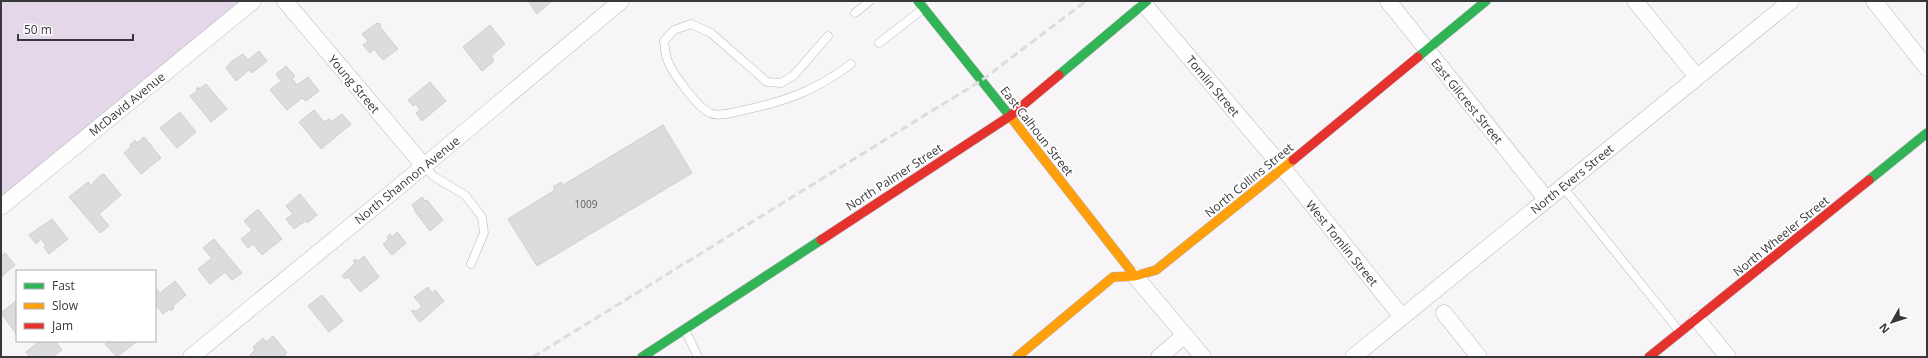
<svg xmlns="http://www.w3.org/2000/svg" width="1928" height="358" viewBox="0 0 1928 358" font-family="'Open Sans',sans-serif">
  <rect width="100%" height="100%" fill="#f7f5f8"/>
  <path fill="#e3d7e9" d="M1,1H240L1,197Z"/>
  <path fill="#dcdbdd" stroke="#cfced0" d="M528,1H527H552L537,14Z
    M377,23L378,24L379,23L381,25L380,27L398,49L383,60L374,49L370,53L363,45L368,41L362,34Z
    M490,25L505,44L491,56L494,61L482,71L463,47Z
    M259,51L267,61L252,73L249,70L236,81L226,68L232,61L243,54L248,60Z
    M286,66L295,76L292,78L297,85L308,77L319,91L306,101L302,98L287,110L270,90L281,81L276,74Z
    M430,82L446,101L422,121L416,113L420,110L416,104L413,106L408,100Z
    M206,84L227,109L211,122L190,96L197,91L196,89L198,87L199,89Z
    M314,110L324,122L329,119L331,122L342,114L351,124L321,149L299,122Z
    M180,112L196,132L177,148L160,128Z
    M663,125L692,173L537,266L508,219L555,190L553,187L561,182L563,185Z
    M144,137L161,158L141,174L124,153L131,147L130,145L135,140L137,143Z
    M104,174L121,195L99,214L109,226L100,233L69,197L88,182L91,185L101,175Z
    M300,194L317,215L307,223L305,221L294,229L286,219L293,214L286,206Z
    M422,197L425,201L427,200L443,220L430,231L414,210L415,209L412,205Z
    M258,209L282,239L262,255L253,244L248,248L241,239L252,230L244,221Z
    M52,219L68,239L49,254L44,247L46,245L41,239L36,244L29,235Z
    M397,232L406,243L392,255L383,244L389,239L387,237L390,234L392,237Z
    M214,239L242,273L232,280L225,272L210,284L198,269L212,258L203,248Z
    M5,253L15,265L1,277V256Z
    M364,256L379,277L360,292L348,277L345,279L342,276L355,263L353,261L356,259L358,261Z
    M175,281L186,295L173,306L174,308L171,311L169,309L163,314L155,304V287L160,293Z
    M428,287L432,293L435,290L444,301L420,322L411,311L414,310L415,312L422,306L414,297Z
    M322,295L343,321L329,332L308,306Z
    M17,300V335L1,313Z
    M273,336L287,353L283,357H250L249,356L255,350L253,347L263,338L266,342Z
    M39,341H55L62,350L53,357H30L26,352Z
    M109,341H137L117,357L105,344Z"/>
  <g fill="none" stroke-linecap="round" stroke-linejoin="round">
    <g stroke="#b7b5b8" stroke-width="9">
      <path id="lane" d="M855,13L870,1
        M828,36L794,75L781,83L767,82L711,33L691,24L674,30L664,41C665,46 665,53 667,59C672,73 697,107 710,113C718,117 732,113 740,111C784,102 815,91 851,64
        M879,43L923,9
        M424,166L433,176L465,195L482,217L484,233L471,264
        M1563,187L1680,332
        M685,330L698,357"/>
    </g>
    <g stroke="#b7b5b8" stroke-width="17">
      <path id="street" d="M285,1L424,166
        M1388,1L1547,200
        M1635,1L1697,77
        M1874,1L1927,68
        M1143,3L1283,168L1402,317
        M1,207L253,1
        M1135,276L1203,357
        M1444,313L1479,357
        M1697,319L1728,357
        M191,357L424,166L621,1
        M1159,357L1185,335
        M1353,357L1791,1"/>
    </g>
    <g stroke="#b7b5b8" stroke-width="10">
      <path id="fast" d="M918,1L1013,120
        M1418,57L1486,1
        M1059,75L1147,1
        M1869,180L1927,133
        M642,357L821,240"/>
    </g>
    <g stroke="#b7b5b8" stroke-width="10">
      <path id="slow" d="M1013,120L1135,276
        M1017,357L1113,277L1135,276L1156,270L1293,160"/>
    </g>
    <g stroke="#b7b5b8" stroke-width="10">
      <path id="jam" d="M1293,160L1418,57
        M821,240L1010,116L1059,75
        M1649,357L1869,180"/>
    </g>
    <use href="#lane" stroke="#fefefe" stroke-width="8"/>
    <use href="#street" stroke="#fefefe" stroke-width="16"/>
    <use href="#fast" stroke="#30b455" stroke-width="9"/>
    <use href="#slow" stroke="#ff9f0a" stroke-width="9"/>
    <use href="#jam" stroke="#e5322d" stroke-width="9"/>
    <path stroke="#dcdcdd" stroke-width="3" stroke-dasharray="8 4" stroke-linecap="butt" d="M533,357L982,80L1086,1"/>
  </g>
  <g text-anchor="middle" dominant-baseline="central" stroke-width="3.5" stroke-linejoin="round" paint-order="stroke">
    <g font-size="10" fill="#616062">
      <text x="586" y="204">1009</text>
    </g>
    <g font-size="12" fill="#383739" stroke="#fff">
      <text transform="translate(354 84) rotate(50)">Young Street</text>
      <text transform="translate(1213 86) rotate(50)">Tomlin Street</text>
      <text transform="translate(1467 101) rotate(51)">East Gilcrest Street</text>
      <text transform="translate(127 104) rotate(-39)">McDavid Avenue</text>
      <text transform="translate(1037 131) rotate(52)">East Calhoun Street</text>
      <text transform="translate(894 177) rotate(-33)">North Palmer Street</text>
      <text transform="translate(1572 179) rotate(-39)">North Evers Street</text>
      <text transform="translate(407 180) rotate(-39)">North Shannon Avenue</text>
      <text transform="translate(1249 180) rotate(-39)">North Collins Street</text>
      <text transform="translate(1781 236) rotate(-39)">North Wheeler Street</text>
      <text transform="translate(1342 243) rotate(51)">West Tomlin Street</text>
    </g>
  </g>
  <rect width="1928" height="358" fill="none" stroke="#383739" stroke-width="4"/>
  <rect x="16" y="270" width="140" height="72" fill="#ffffff" stroke="#afafb0"/>
  <rect x="24" y="283" width="20" height="6" fill="#30b455" stroke="#afafb0"/>
  <text x="52" y="290" font-size="12" fill="#383739">Fast</text>
  <rect x="24" y="303" width="20" height="6" fill="#ff9f0a" stroke="#afafb0"/>
  <text x="52" y="310" font-size="12" fill="#383739">Slow</text>
  <rect x="24" y="323" width="20" height="6" fill="#e5322d" stroke="#afafb0"/>
  <text x="52" y="330" font-size="12" fill="#383739">Jam</text>
  <g transform="translate(1892 322) rotate(231)" stroke="#ffffff" stroke-width="3" paint-order="stroke">
  <path d="M0-3L7 15L0 10L-7 15Z" fill="#383739"/>
  <text y="-6" font-size="11" font-weight="bold" text-anchor="middle" fill="#383739">N</text>
  </g>
  <path d="M18 34v6h115v-6" fill="none" stroke="#383739" stroke-width="2"/>
  <text x="24" y="34" font-size="12" fill="#383739" stroke="#ffffff" stroke-width="3" paint-order="stroke">50 m</text>
</svg>
